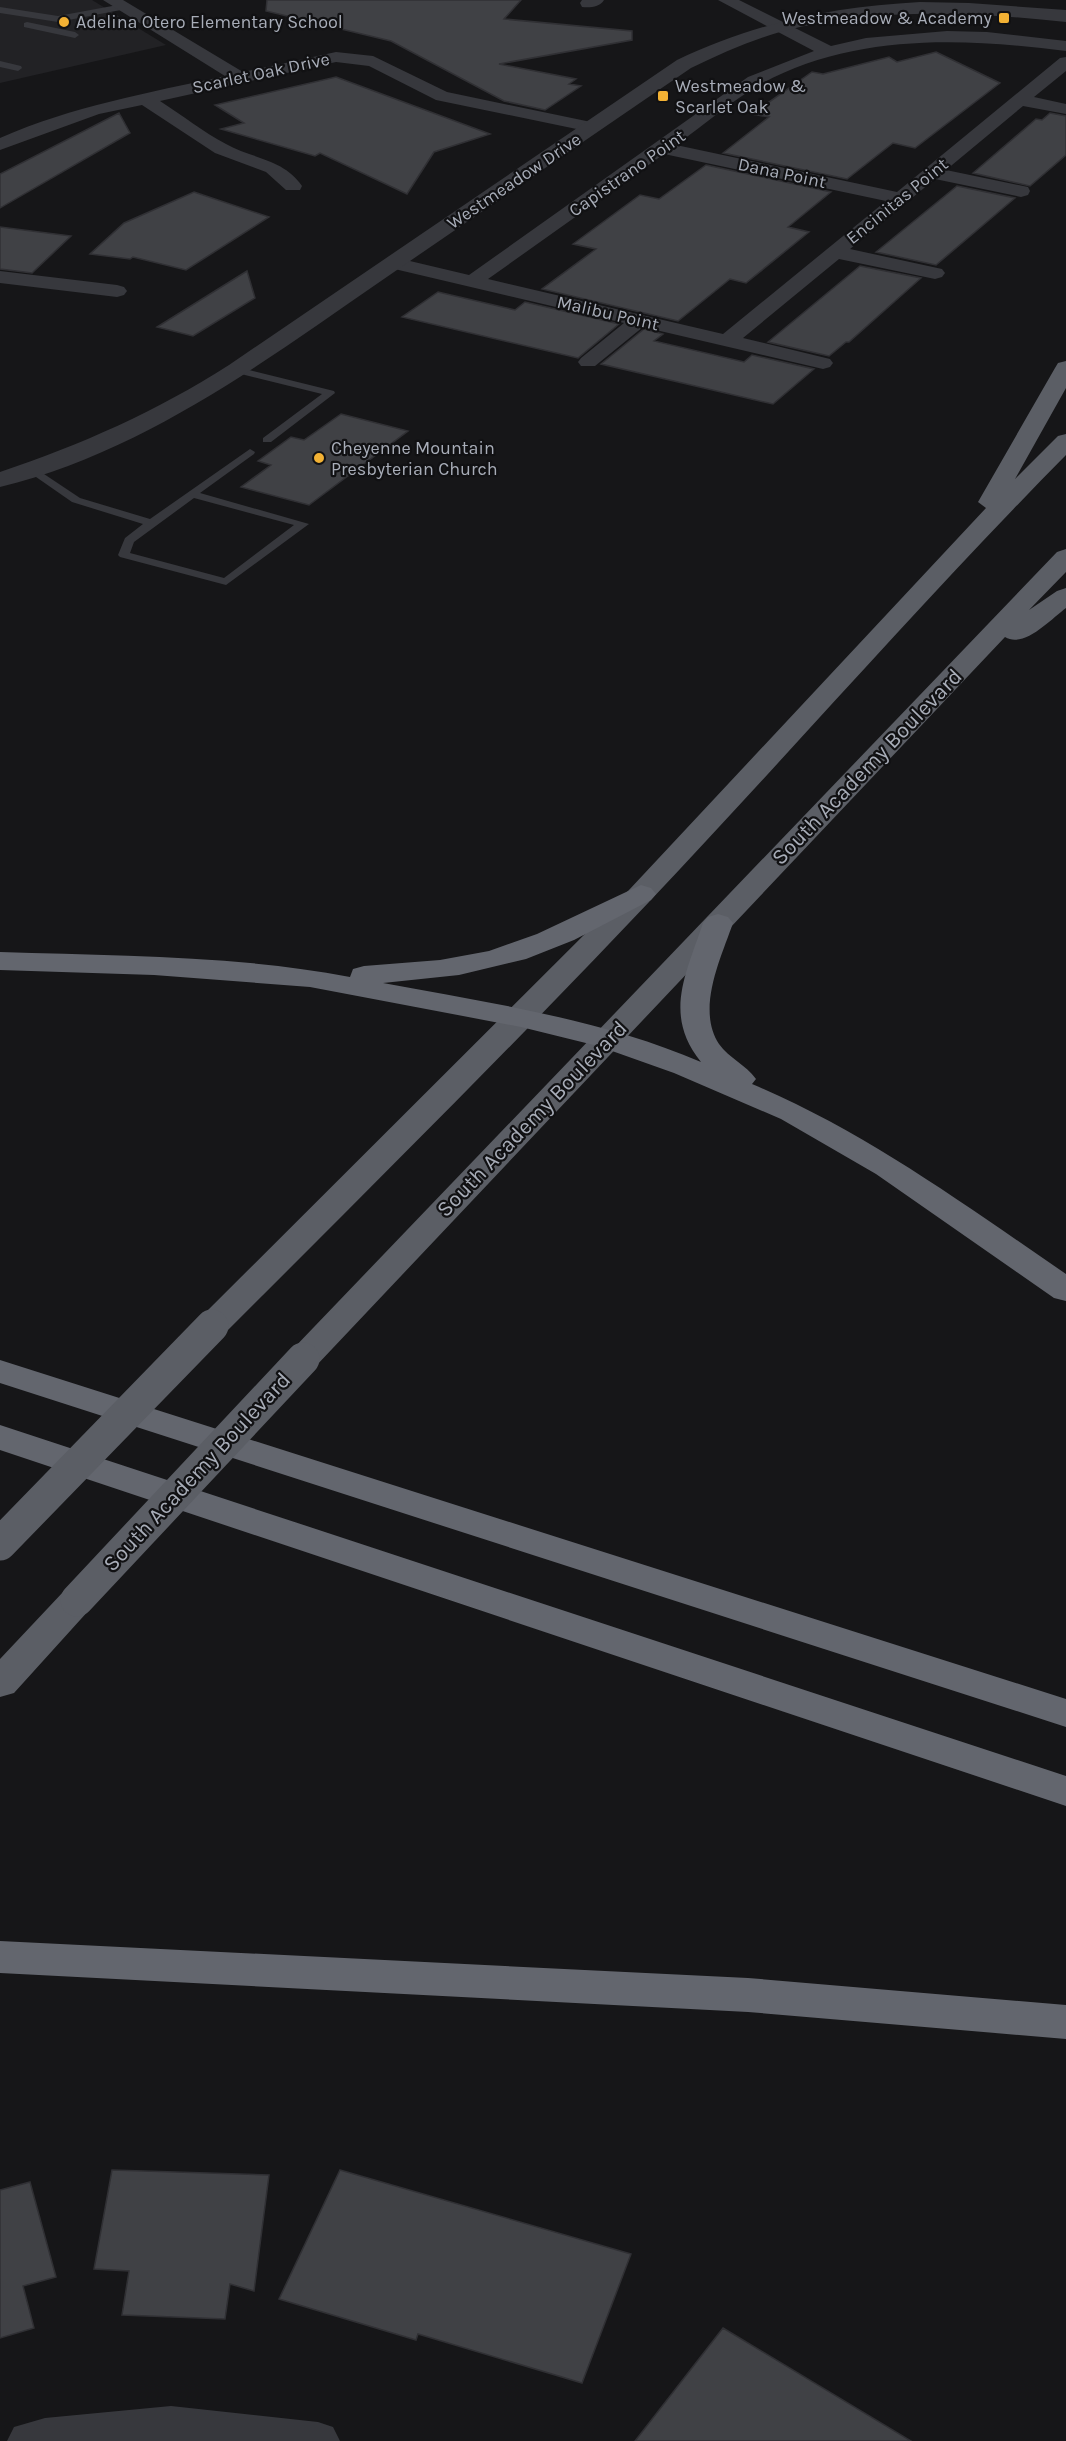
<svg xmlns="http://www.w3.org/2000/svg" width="1066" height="2441" viewBox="0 0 1066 2441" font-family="Karla,sans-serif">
  <rect width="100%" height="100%" fill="#161618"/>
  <path fill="#222225" d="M0,0H92L166,45L0,83Z"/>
  <path fill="#404145" stroke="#303034" stroke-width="1.5" d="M267,0H521L504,19L632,31V40L499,64L576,79L569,84L581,86L545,110L504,101L391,41L266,11Z
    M936,52L1000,83L915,148L893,143L847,179L723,153L769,117L752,114L812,72L823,74L889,57L897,62Z
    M336,77L490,134L434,152L407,194L320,153L315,156L221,129L244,123L215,105Z
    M119,113L130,133L0,208V174Z
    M1050,113L1066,116V155L1030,186L973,173L1036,119L1042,120Z
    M706,165L831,192L788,227L809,232L746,283L730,279L678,321L542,289L596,249L573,244L640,195L659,199Z
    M957,186L1015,198L936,265L876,252Z
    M194,192L269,217L186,270L133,257L130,259L90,254L124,223Z
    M0,227L71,236L32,273L0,269Z
    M860,266L921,278L849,342H846L829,356L768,342Z
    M247,271L255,298L193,336L157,327Z
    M438,292L515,310L525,302L619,324L578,358L402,317Z
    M644,329L663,334L654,341L744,362L752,355L814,369L773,404L601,364Z
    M341,414L408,431L309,505L241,487L271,465L258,461L291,437L304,440Z
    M112,2170L269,2175L254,2291L230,2284L225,2319L122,2315L129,2271L94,2269Z
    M340,2170L631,2254L582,2383L418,2334L416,2340L279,2299Z
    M30,2182L56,2277L23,2286L34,2328L0,2338V2190Z
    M723,2328L911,2441H635Z"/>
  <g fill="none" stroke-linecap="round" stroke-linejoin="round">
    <path fill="#37383d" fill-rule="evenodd" d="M123,4L126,5V9L58,22L0,13V7L58,16Z
      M27,22L75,32L79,35L75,38L24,27V23Z
      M0,61L21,66L22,68L18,71L0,67Z
      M237,367L334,391L335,393L271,442H263V438L322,394L233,372V368Z
      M250,449L255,452L254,454L200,493L309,524L226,585L120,557L118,555L125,538L143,524L72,502L26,470L35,468L80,498L150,519ZM194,498L294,525L224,578L130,553L134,542Z"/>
    <path fill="#37383d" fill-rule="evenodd" d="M103,0H123L243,72L336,52L373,56L447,92L591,122L600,127L591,132L436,100L369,66L336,62L160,101C182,115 203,132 226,144C253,159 284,159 302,186L300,190H286L266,172L215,153L142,105L99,114L0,150V138C73,106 148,93 225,76Z
      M582,0H604C600,7 590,8 582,7L580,3Z
      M718,0H739L831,46L866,38L947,31L987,32L1066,41V51C964,38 854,33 761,84C731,101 704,125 676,145L897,192L1060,58L1066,57V71L1034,97L1066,104V114L1023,106L946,170L1028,187L1030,191L1028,195L1021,197L935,179L850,249L942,269L945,273L942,277L935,279L839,259L743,338L830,359L833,363L830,367L823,369L643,327L595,366H581L578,362L581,358L624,323L386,267L383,263L393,257L469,275L748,77L814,51ZM664,154L886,201L723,334L488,279Z
      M0,271L117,285L124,287L127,291L124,295L117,297L0,283Z
      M171,2406L318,2422L333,2427L340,2441H7L14,2427L45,2418Z"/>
    <path fill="#37383d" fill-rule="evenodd" d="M920,2L969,3L1066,10V22C971,12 873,7 780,32C749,41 720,54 691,68C587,139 484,210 381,281C262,363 143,452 0,487V472C81,445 157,411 229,365L677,60C758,22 831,7 920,2Z"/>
    <path fill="#5b5e65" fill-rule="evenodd" d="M1066,361V388L1015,479L1058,436L1066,434V455C923,600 789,754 649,902C510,1049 367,1191 224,1334L212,1337L200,1334L195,1326L200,1318L629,890L986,508L978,502L1055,368L1058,363Z
      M1066,549V572L1029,610L1057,591L1066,588V608C1051,619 1024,649 1005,637L315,1367L303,1370L291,1367L286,1359L291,1351L1057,552Z
      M77,1587L90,1591L96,1600L90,1609L14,1693L0,1697V1659L64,1591Z"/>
    <path fill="#63666e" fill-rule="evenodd" d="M641,885L651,888L656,894L651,900L574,940L526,959L459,975L383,983C490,1003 601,1019 701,1062C663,1015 686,974 703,923L708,917L718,914L728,917L733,923C721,958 696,1009 719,1044C729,1058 746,1065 756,1079L752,1084C866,1132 965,1205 1066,1274V1301L1054,1298L876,1174L781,1119L674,1073L598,1046L521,1027L310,987L154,975L0,970V952C116,956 236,955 350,977L353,969L364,966L440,960L489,951L537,934Z
      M0,1360L1066,1699V1727L0,1383Z
      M0,1425L1066,1776V1806L0,1450Z
      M0,1941L748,1978L1066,2005V2039L748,2012L0,1973Z"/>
    <path stroke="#5b5e65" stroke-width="33" d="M0,1544L212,1326
      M77,1600L303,1359"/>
  </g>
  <g fill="#f2b134" stroke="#111113" stroke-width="2">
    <rect x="998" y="12" width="12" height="12" rx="3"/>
    <circle cx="64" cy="22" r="6"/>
    <rect x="657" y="90" width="12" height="12" rx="3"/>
    <circle cx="319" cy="458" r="6"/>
  </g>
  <g text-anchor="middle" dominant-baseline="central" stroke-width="4.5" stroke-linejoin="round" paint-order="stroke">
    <g font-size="18" fill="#a8adb8" stroke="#111113" text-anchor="start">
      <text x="992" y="18" text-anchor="end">Westmeadow &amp; Academy</text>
      <text x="76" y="22">Adelina Otero Elementary School</text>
      <text x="675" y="86">Westmeadow &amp;<tspan x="675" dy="21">Scarlet Oak</tspan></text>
      <text x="331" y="448">Cheyenne Mountain<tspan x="331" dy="21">Presbyterian Church</tspan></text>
    </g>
    <g font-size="18" fill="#a8adb8" stroke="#111113">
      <text transform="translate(261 73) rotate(-12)">Scarlet Oak Drive</text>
      <text transform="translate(627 173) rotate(-35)">Capistrano Point</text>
      <text transform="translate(782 173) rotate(12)">Dana Point</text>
      <text transform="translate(514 181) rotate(-34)">Westmeadow Drive</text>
      <text transform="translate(897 201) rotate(-39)">Encinitas Point</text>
      <text transform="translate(608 313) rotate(13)">Malibu Point</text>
    </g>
    <g font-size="22" fill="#a8adb8" stroke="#111113">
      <text transform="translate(867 767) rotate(-46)">South Academy Boulevard</text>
      <text transform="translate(532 1119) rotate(-46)">South Academy Boulevard</text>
      <text transform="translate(197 1472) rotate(-47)">South Academy Boulevard</text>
    </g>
  </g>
</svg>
